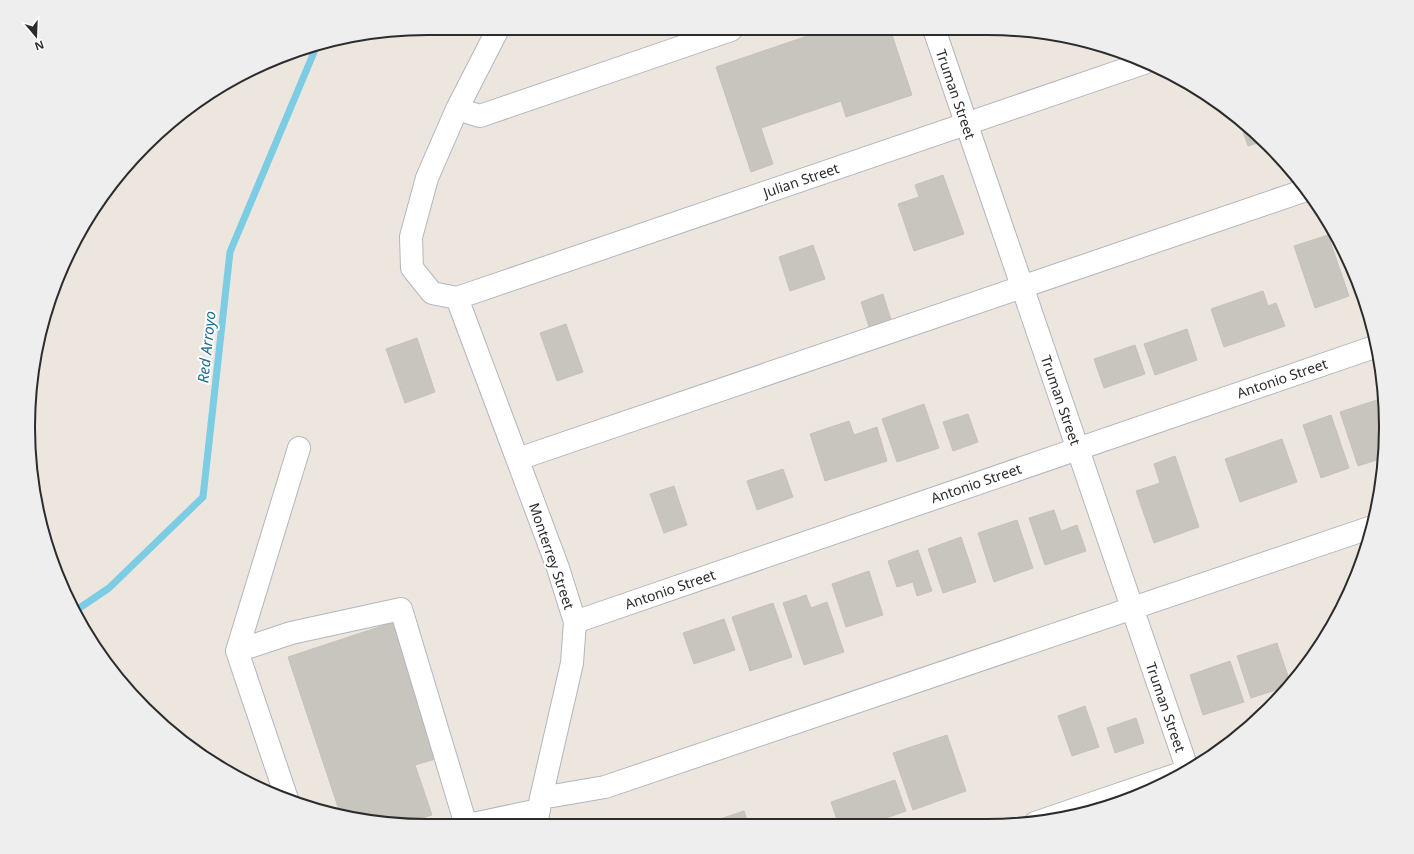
<svg xmlns="http://www.w3.org/2000/svg" width="1414" height="854" viewBox="0 0 1414 854" font-family="'Noto Sans',sans-serif">
  <rect width="100%" height="100%" fill="#ece6df"/>
  <g fill="none" stroke-linecap="round" stroke-linejoin="round">
    <path stroke="#7ccce4" stroke-width="7" d="M75,611L109,588L203,497L230,252L317,45"/>
  </g>
  <path fill="#c8c4be" stroke="#c7c2b9" d="M890,29L912,95L846,117L841,101L761,128L773,164L751,172L716,67L825,30Z
    M1239,120L1264,141L1248,146Z
    M943,175L964,234L914,251L898,204L919,197L915,185Z
    M1328,235L1349,296L1315,308L1294,246Z
    M813,245L825,279L790,291L779,257Z
    M1356,275L1363,299L1361,300L1353,276Z
    M1263,291L1268,306L1276,303L1285,326L1224,347L1211,309Z
    M883,294L891,320L869,327L861,302Z
    M566,324L583,372L557,381L540,333Z
    M1187,329L1197,360L1155,375L1144,344Z
    M417,338L435,392L405,403L386,349Z
    M1135,345L1145,374L1104,388L1094,359Z
    M1380,399L1385,413L1386,427L1383,458L1358,466L1340,412Z
    M924,404L939,448L897,462L882,419Z
    M968,414L978,442L953,451L943,422Z
    M1331,415L1349,468L1321,478L1303,425Z
    M849,421L854,435L877,427L887,461L825,481L810,434Z
    M1282,439L1297,482L1240,502L1225,459Z
    M1175,456L1199,527L1154,543L1136,491L1160,483L1154,464Z
    M783,469L793,497L757,510L747,481Z
    M674,486L687,525L664,533L650,494Z
    M1054,510L1061,531L1077,525L1086,551L1045,565L1029,518Z
    M1017,520L1033,568L994,582L978,533Z
    M961,537L976,582L943,593L928,549Z
    M918,550L932,591L917,596L913,582L897,587L888,561Z
    M869,571L883,615L846,627L832,584Z
    M806,595L811,608L827,602L844,652L804,665L783,603Z
    M773,603L792,657L750,671L732,617Z
    M724,619L735,650L694,664L683,633Z
    M394,622L439,758L415,765L432,815L400,825L340,813L288,657Z
    M1277,643L1290,682L1285,687L1251,698L1237,656Z
    M1230,661L1244,702L1203,715L1190,675Z
    M1085,706L1099,747L1072,756L1058,716Z
    M1136,718L1144,743L1115,753L1107,728Z
    M947,735L966,791L913,810L893,753Z
    M895,780L906,811L872,823H838L831,802Z
    M744,811L748,824H719L717,820Z"/>
  <g fill="none" stroke-linecap="round" stroke-linejoin="round">
    <g stroke="#b3b6be" stroke-width="24">
      <path id="minor" d="M934,29L1188,771
        M497,31L457,109L427,178L411,237L412,268L432,293L457,298L1144,63
        M457,109L480,116L731,30
        M457,298L558,568L575,622L572,663L541,798L536,825
        M518,459L1306,190
        M575,622L1377,346
        M237,651L299,448
        M541,798L605,787L1372,527
        M287,799L237,651L291,633L401,609L466,825
        M1035,823L1190,770
        M468,825L539,810"/>
    </g>
    <use href="#minor" stroke="#fff" stroke-width="22"/>
  </g>
  <g text-anchor="middle" dominant-baseline="central" stroke-width="4" stroke-linejoin="round" paint-order="stroke">
    <g font-size="14" fill="#2c2c2c" stroke="#fff">
      <text transform="translate(956 94) rotate(71)">Truman Street</text>
      <text transform="translate(801 180) rotate(-19)">Julian Street</text>
      <text transform="translate(1282 378) rotate(-19)">Antonio Street</text>
      <text transform="translate(1061 400) rotate(71)">Truman Street</text>
      <text transform="translate(976 483) rotate(-19)">Antonio Street</text>
      <text transform="translate(552 556) rotate(71)">Monterrey Street</text>
      <text transform="translate(670 589) rotate(-19)">Antonio Street</text>
      <text transform="translate(1166 707) rotate(71)">Truman Street</text>
    </g>
    <g font-size="15" font-style="italic" fill="#1a6d92" stroke="#fff">
      <text transform="translate(206 347) rotate(-84)">Red Arroyo</text>
    </g>
  </g>
  <path d="M0 0H1414V854H0ZM427 35H987A392 392 0 0 1 1379 427V427A392 392 0 0 1 987 819H427A392 392 0 0 1 35 427V427A392 392 0 0 1 427 35Z" fill="#eee" fill-rule="evenodd"/>
  <path fill="none" stroke="#2c2c2c" stroke-width="2" d="M427 35H987A392 392 0 0 1 1379 427V427A392 392 0 0 1 987 819H427A392 392 0 0 1 35 427V427A392 392 0 0 1 427 35Z"/>
  <g transform="translate(36 36) rotate(161)" stroke="#ffffff" stroke-width="3" paint-order="stroke">
  <path d="M0-3L7 15L0 10L-7 15Z" fill="#2c2c2c"/>
  <text y="-6" font-size="11" font-weight="bold" text-anchor="middle" fill="#2c2c2c">N</text>
  </g>
</svg>
